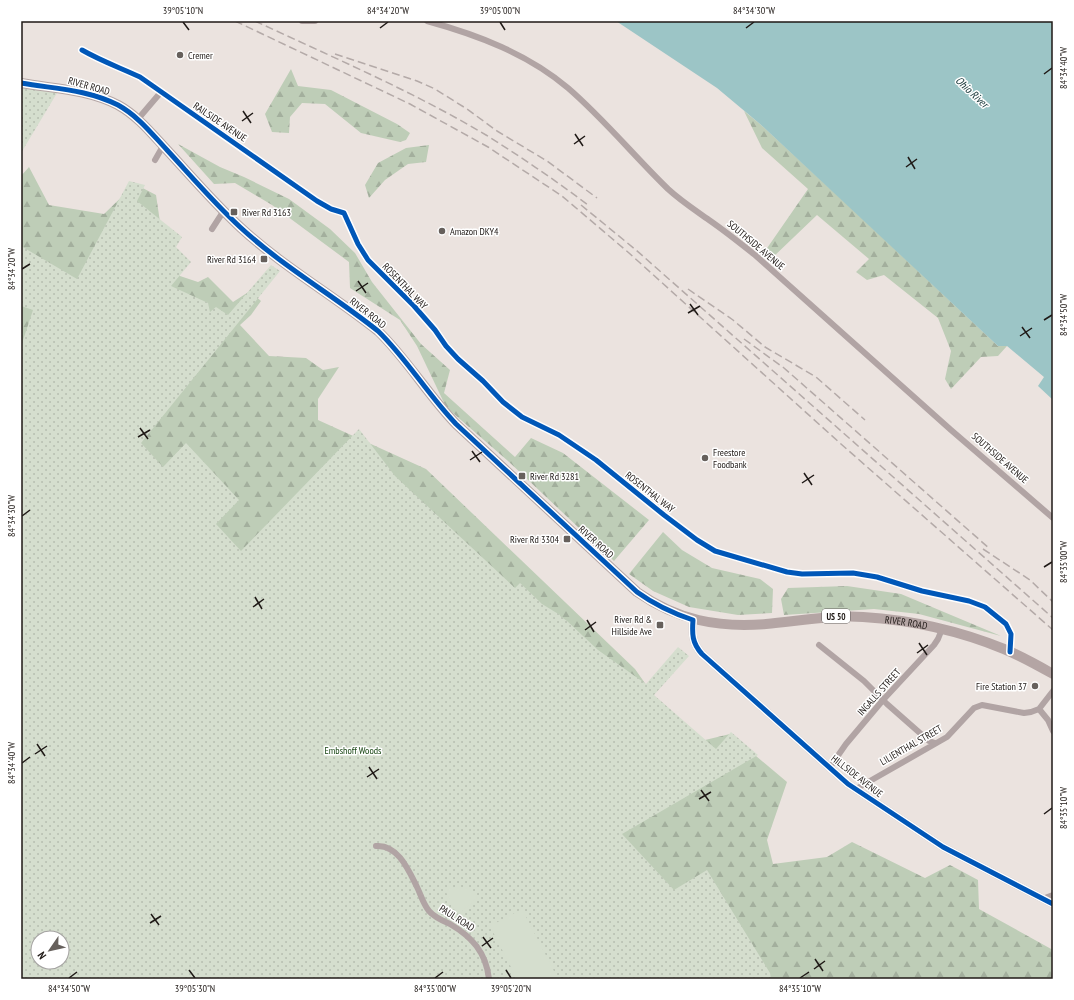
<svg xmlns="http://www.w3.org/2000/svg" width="1074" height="1000" viewBox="0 0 1074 1000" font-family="'PT Sans Narrow',sans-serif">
  <defs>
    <pattern id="forest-firs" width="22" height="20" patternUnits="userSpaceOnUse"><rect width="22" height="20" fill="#becdb7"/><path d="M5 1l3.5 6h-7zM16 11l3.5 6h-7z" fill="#a3af9d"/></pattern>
    <pattern id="park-dots" width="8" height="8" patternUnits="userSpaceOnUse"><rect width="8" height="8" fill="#d5dece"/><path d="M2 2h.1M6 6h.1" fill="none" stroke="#b6beb0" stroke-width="1.8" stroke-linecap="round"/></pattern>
  </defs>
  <rect width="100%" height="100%" fill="#ebe3df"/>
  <path fill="url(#forest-firs)" fill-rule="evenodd" d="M291,69L298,86L331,90L397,124L410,133L406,140L400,142L361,133L325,104L302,103L290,117L289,133L272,132L265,114Z
    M744,111L760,124L851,208L998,346H1007L998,356L981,357L951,389L945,379L951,351L938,318L884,275L867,280L856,272L869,259L817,215L770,260L763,254L808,189L762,148Z
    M178,144L220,167L244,177L289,199L330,229L355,253L372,282L421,344L450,370L444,393L515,457L531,438L563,453L649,520L614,561L508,461L446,407L417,346L400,320L350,288L349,262L272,205L235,183L214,184Z
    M429,145L426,162L408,164L385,180L369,198L365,185L378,163L406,148Z
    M29,167L49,205L104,214L135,184L156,195L160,222L173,255L180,276L198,282L208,277L233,302L250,291L261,301L251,315L240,325L269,356L306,358L323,370L339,367L318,399V420L426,469L635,669L675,726L705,740L730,734L787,782L767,840L773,864L827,857L852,842L925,878L950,865L978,880L979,909L1053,950V979H582L350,854L21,979V176ZM38,938H62V962H38Z
    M663,532L682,550L712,568L760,579L773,589L772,613L738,615L689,607L653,591L629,574Z
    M847,586L901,594L1001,636L919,614L874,609L784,615L781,599L788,588Z"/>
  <path fill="url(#park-dots)" fill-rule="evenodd" d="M21,83L60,88L21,153Z
    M129,181L145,185L137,201L182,237L176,247L191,262L171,286L208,303L210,312L216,307L228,315L271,265L280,271L141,443L163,467L186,443L239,500L216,524L241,551L359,429L395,476L515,588L520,583L542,604L560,615V616L567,621L598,650L646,684L678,647L689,656L654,695L716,749L731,732L758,755L622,834L674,890L707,870L770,973L771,979H21V346L33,310L21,306V246L77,279ZM38,938H62V962H38Z"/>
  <path fill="#d5dece" d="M454,887C464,887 473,888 477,898L459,914L456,913L446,892L448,889Z
    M522,909L558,979H517L490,926Z"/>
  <path fill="#9cc5c6" d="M616,21H1053V400L1038,386L1044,377L1007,346H998L760,124L717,88Z"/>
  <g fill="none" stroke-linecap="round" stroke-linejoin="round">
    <path stroke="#b1a4a4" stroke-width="6" d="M302,21H315
      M427,21C478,35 528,54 568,88C604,119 634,156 668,189C681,201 695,210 709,220C725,231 740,243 755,255L951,430L1053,518
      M82,50C101,61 121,68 140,77L317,201L331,209L344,213L358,244L368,260L414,306L435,330L446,346L458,359L483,381L503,402L522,417L559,435L596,460L664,515L697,540L715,551L787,572L802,574L853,573L877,577L922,591L969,601L985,607L1006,624L1011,634L1010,652
      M138,119L161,92
      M155,160L163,146
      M212,229L223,212
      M819,645L864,681L887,704L929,741L935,743
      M1039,709L1048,720L1053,731
      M830,767L846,744L883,700L934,645L938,639L942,629
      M856,789L947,737L974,708L982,705L1024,713L1031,712L1039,709L1053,691
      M376,846C398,844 409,871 417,887C421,895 423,904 429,911C434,917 443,921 450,924C472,937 486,952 489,979
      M1042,899L1053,895"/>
    <path stroke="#b1a4a4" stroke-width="8" d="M693,620C692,634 692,643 702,654L848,784L943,847L1053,904"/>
    <path stroke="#b4a5a4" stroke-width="10" id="s1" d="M21,83C55,89 86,89 118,105C138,116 152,134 167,150C191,176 214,203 240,227C282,266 333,295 378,331C407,359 428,395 456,424L637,592C677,620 718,628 766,624C799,621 830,615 863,617C911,620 960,631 1004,649C1021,656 1037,665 1053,674"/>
    <path stroke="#b4aaa8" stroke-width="1.5" stroke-dasharray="8 4" stroke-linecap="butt" d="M235,21L410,104L488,147L562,196L629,253L841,444L1053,630
      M255,21C332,57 412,91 486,135C521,157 555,180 588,205
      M335,54L417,81L435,89L467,109L497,131L547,161L597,198
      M581,205L636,250L1053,618
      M688,289L733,320L765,347L816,377L865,420
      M744,339L784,368L990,549
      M983,549L1030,580L1053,602"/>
    <g stroke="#fff" stroke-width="8">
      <path id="cycleway" d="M82,50C101,61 121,68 140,77L317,201L331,209L344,213L358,244L368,260L414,306L435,330L446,346L458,359L483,381L503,402L522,417L559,435L596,460L664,515L697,540L715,551L787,572L802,574L853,573L877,577L922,591L969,601L985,607L1006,624L1011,634L1010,652
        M21,83C55,89 86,89 118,105C138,116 152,134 167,150C191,176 214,203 240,227C282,266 333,295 378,331C407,359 428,395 456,424L637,592C655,605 672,613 693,620C692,634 692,643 702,654L848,784L943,847L1053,904"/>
    </g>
    <use href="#cycleway" stroke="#0057b8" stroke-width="5"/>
  </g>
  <path fill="none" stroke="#1f1916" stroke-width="1.5" d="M183,22L189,30M500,22L505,30M380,28L388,22M746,28L754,22M1044,74L1052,68M243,111L251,123M242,121L253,113M575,134L583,146M574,144L585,136M908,157L915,169M906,167L917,159M22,269L30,264M358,281L366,293M356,291L368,283M690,304L698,315M688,313L700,306M1044,320L1052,315M1022,327L1030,338M1020,336L1032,328M140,428L148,439M138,437L150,430M472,451L480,462M470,460L482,452M804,473L812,485M802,483L814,475M22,516L30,510M1044,567L1052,562M255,597L262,609M253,607L264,599M587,620L594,632M585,630L596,622M919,643L927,655M917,653L928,645M37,744L45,756M35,754L47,746M22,763L30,757M369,767L377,779M367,777L379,769M701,790L709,801M699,799L711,792M1044,814L1052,808M151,914L159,925M150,923L161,916M483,937L491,948M482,946L493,938M815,959L823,971M814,969L825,961M189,970L195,978M506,970L511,978M69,978L77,972M435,978L443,972M800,978L809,972"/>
  <g fill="#66605c" stroke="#fff" stroke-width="1.5">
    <circle cx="180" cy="55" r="4"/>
    <rect x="230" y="208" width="8" height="8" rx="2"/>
    <circle cx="442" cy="231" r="4"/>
    <rect x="260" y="255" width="8" height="8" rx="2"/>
    <circle cx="705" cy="458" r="4"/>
    <rect x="518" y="472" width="8" height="8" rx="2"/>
    <rect x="563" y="535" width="8" height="8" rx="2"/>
    <rect x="656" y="621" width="8" height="8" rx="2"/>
    <circle cx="1035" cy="686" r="4"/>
  </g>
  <g text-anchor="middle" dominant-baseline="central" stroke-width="3" stroke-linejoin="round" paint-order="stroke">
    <rect fill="#fff" stroke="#625e5c" stroke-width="1" x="822" y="609" width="28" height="14" rx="3"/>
    <g font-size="9" font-weight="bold" fill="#1f1916">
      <text x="836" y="616">US 50</text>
    </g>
    <g font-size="10" fill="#1f1916" stroke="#fff" text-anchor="start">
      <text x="188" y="55">Cremer</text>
      <text x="242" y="212">River Rd 3163</text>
      <text x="450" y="231">Amazon DKY4</text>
      <text x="256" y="259" text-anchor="end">River Rd 3164</text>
      <text x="713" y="452">Freestore<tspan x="713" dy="12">Foodbank</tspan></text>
      <text x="530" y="476">River Rd 3281</text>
      <text x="559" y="539" text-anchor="end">River Rd 3304</text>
      <text x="652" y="619" text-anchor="end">River Rd &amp;<tspan x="652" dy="12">Hillside Ave</tspan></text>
      <text x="1027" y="686" text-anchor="end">Fire Station 37</text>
    </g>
    <g font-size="10" fill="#1f1916" stroke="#fff">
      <text transform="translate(89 86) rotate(16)">RIVER ROAD</text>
      <text transform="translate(220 122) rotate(34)">RAILSIDE AVENUE</text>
      <text transform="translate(756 245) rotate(40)">SOUTHSIDE AVENUE</text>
      <text transform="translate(405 286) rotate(46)">ROSENTHAL WAY</text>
      <text transform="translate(368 313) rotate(38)">RIVER ROAD</text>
      <text transform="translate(1000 458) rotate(41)">SOUTHSIDE AVENUE</text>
      <text transform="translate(650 492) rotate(38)">ROSENTHAL WAY</text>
      <text transform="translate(596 542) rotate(42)">RIVER ROAD</text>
      <text stroke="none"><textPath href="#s1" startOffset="1091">RIVER ROAD</textPath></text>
      <text transform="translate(879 692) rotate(-48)">INGALLS STREET</text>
      <text transform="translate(911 745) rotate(-30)">LILIENTHAL STREET</text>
      <text transform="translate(857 776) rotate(38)">HILLSIDE AVENUE</text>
      <text transform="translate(457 918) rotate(33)">PAUL ROAD</text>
    </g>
    <g font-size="10" fill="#164411" stroke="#fff">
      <text x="353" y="750">Embshoff Woods</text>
    </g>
    <g font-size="11" font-style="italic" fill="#103032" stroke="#fff">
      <text transform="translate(972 92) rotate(43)">Ohio River</text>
    </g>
  </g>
  <rect width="1074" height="1000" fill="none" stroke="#ffffff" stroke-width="44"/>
  <g transform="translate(50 950) rotate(236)"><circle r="19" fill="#ffffff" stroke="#a5a3a2"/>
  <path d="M0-3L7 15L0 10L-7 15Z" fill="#66605c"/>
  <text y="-6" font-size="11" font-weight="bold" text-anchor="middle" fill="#1f1916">N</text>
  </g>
  <rect x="22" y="22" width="1030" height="956" fill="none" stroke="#1f1916" stroke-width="1.5"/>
  <g font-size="10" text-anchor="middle" fill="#1f1916">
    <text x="183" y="14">39°05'10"N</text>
    <text x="388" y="14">84°34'20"W</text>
    <text x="500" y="14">39°05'00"N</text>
    <text x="754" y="14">84°34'30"W</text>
    <text transform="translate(1063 68) rotate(-90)" y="4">84°34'40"W</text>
    <text transform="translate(11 269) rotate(-90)" y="4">84°34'20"W</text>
    <text transform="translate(1063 315) rotate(-90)" y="4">84°34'50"W</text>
    <text transform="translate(11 516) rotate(-90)" y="4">84°34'30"W</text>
    <text transform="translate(1063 562) rotate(-90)" y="4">84°35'00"W</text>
    <text transform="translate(11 763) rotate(-90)" y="4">84°34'40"W</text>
    <text transform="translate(1063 808) rotate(-90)" y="4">84°35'10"W</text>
    <text x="69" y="992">84°34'50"W</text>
    <text x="195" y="992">39°05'30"N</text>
    <text x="435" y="992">84°35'00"W</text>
    <text x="511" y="992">39°05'20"N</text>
    <text x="800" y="992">84°35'10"W</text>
  </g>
</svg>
